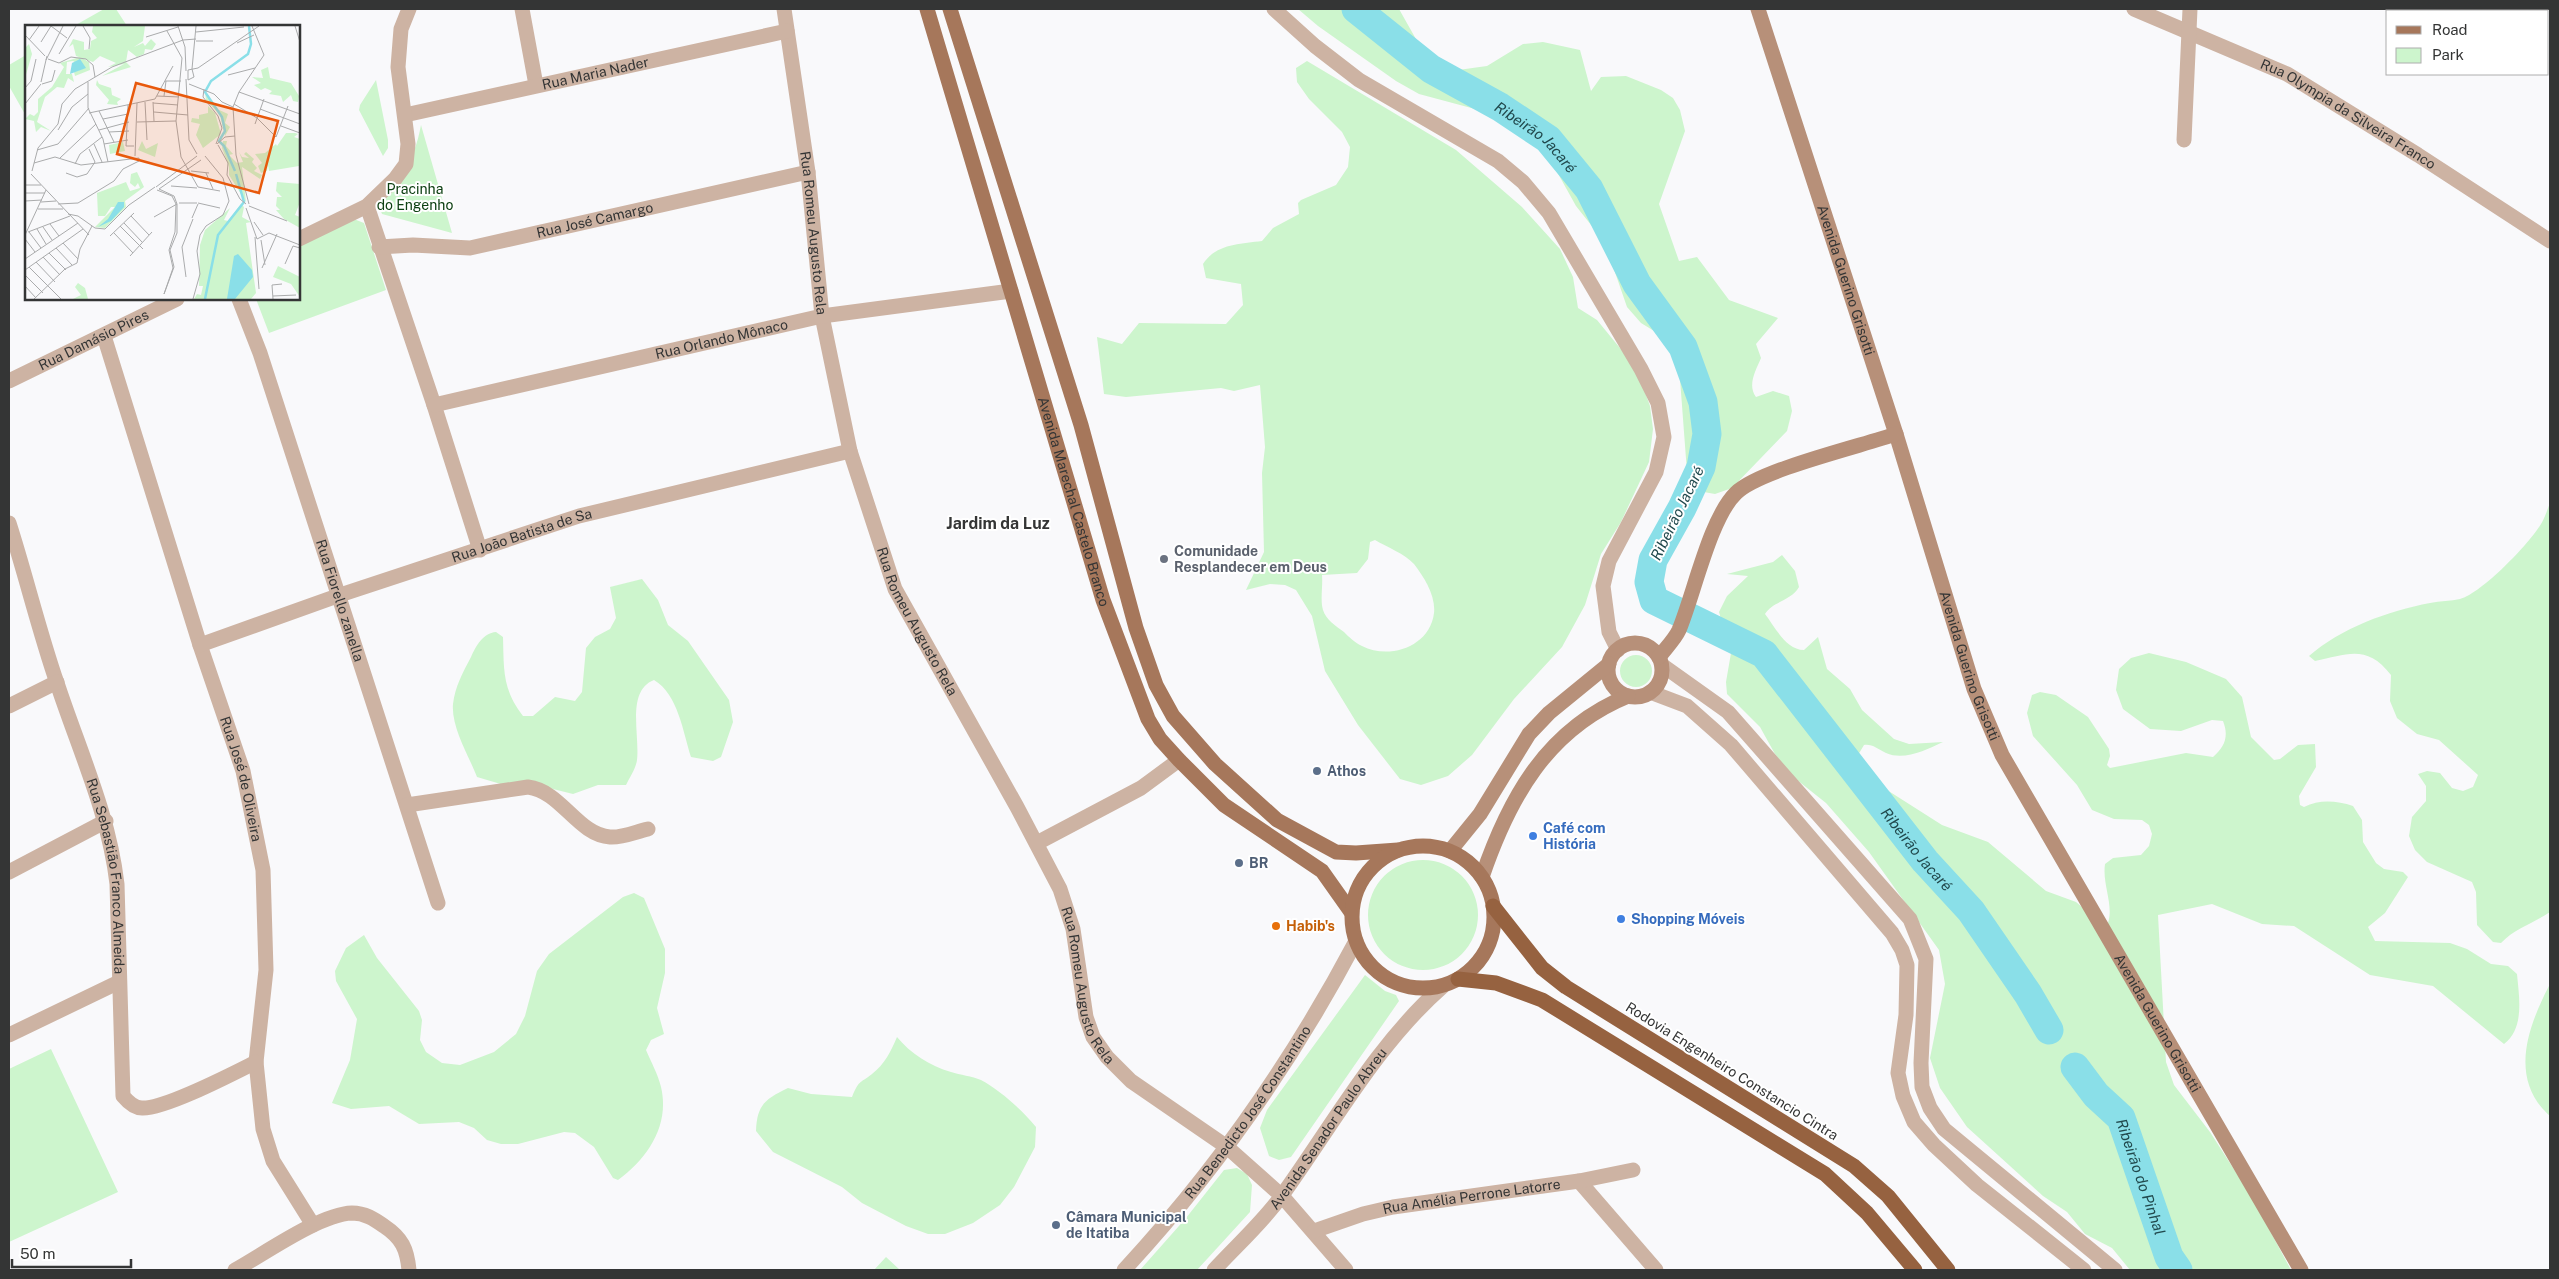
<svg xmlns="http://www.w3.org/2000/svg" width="2559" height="1279" viewBox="0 0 2559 1279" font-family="'Public Sans',sans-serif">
  <rect width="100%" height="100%" fill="#f9f9fb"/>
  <path fill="#cdf5cd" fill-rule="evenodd" d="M104,9H116L127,26H74Z
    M1298,9H1399L1421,48L1437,62L1458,70L1487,66L1523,44L1543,42L1580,50L1591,91L1601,77L1626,76L1661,90L1673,98L1680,110L1685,131L1659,204L1679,261L1697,257L1729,300L1778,318L1756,344L1761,358C1756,370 1747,385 1756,397L1773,391L1789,396L1792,411L1787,431L1732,488L1715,494L1698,491L1690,483L1687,472L1680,379L1671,352L1659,334L1641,323L1627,307L1608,252L1595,230L1576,206L1551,161L1522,133L1503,121L1475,109L1419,94L1396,81L1318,26Z
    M26,55V116L9,86V65Z
    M1307,61L1456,150L1522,207L1560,249L1573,277L1578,308L1597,320L1624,353L1641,381L1650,406L1653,429L1649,462L1621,522L1601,554L1585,605L1562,647L1514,699L1472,755L1448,776L1421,785L1400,779L1358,725L1325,671L1312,616L1296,590L1285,585L1270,584L1246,590L1264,552L1262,473L1265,447L1260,385L1234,391L1221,388L1126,397L1104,394L1097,337L1122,344L1139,323L1226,324L1243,305L1241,284L1206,278L1203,264C1216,244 1239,244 1262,241L1273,228L1299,214L1298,203L1301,200L1336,185L1348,167L1350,147L1342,132L1309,99L1297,82L1296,68ZM1375,540C1387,547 1405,554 1414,564C1424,577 1436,596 1434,613C1430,647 1389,660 1362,646C1355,643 1349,637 1344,632C1336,626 1326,620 1323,610C1320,600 1323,586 1322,575L1357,573L1368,559L1370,542Z
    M376,80L388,140V148L383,156L359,110L360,105Z
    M421,125L452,233L382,214L377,201C402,174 414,163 421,125Z
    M346,216L364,223L386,290L269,333L256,299H299V242Z
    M2550,503V912C2532,924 2515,928 2501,943L2493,942L2477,925L2476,892L2472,882L2427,862L2415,850L2409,836L2412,817L2426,801V786L2418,774L2427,771L2440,773L2452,788L2463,791L2473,787L2478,775L2439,740L2417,734L2397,718L2390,701L2391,675C2367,644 2348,654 2315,661L2309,656C2341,628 2388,611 2430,603C2440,601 2451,601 2460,599C2482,593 2529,544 2541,524C2545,518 2547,510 2550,503Z
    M1782,555L1795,571L1799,587C1791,601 1773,601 1765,614C1775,627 1786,650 1804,650L1818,637L1827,669L1850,689L1862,710L1894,739L1909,744L1943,742C1926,750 1904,761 1886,753C1877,749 1873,744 1864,745L1858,755L1876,783L1942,825L1988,842L2046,891L2076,902L2100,922L2108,923C2114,905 2102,884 2105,864L2113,858L2141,855L2149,846L2152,834L2149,825L2142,820L2114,819L2092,810L2077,785L2033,736L2027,713L2032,695L2040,692L2056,695L2088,717L2109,749L2110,756L2107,765L2110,768L2186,753L2213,757C2225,747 2229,736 2223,721L2212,720L2181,731L2150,729L2123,709L2116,690L2119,669L2131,658L2149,653L2186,662L2226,679L2242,697L2251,737L2274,760L2280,759L2298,745L2315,744L2316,767L2299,796L2300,805L2304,807C2320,799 2337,801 2353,806L2362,820L2363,842L2376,863L2384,869L2403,872L2408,877L2385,913L2368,927L2375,941L2450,943L2467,949L2491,964L2508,966L2517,974C2519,997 2525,1028 2504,1044L2433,986L2370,975L2294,926L2262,924L2212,904L2158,915L2166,1062L2174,1085L2210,1132L2253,1199L2291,1270H2130L2112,1248L2085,1234L2067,1212L2043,1196L1967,1127L1940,1088L1930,1058L1945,984L1939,950L1869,852L1826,803L1792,776L1775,754L1760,727L1727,694L1726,682L1731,653L1719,612L1727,596L1748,576L1727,574L1773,562Z
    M642,579L658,600L668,625L688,641L729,700L733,722L721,757L713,761L691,757C683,732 678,694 654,680C626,691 640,735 637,760C636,768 630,777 626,785H598L573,794L549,788H514L477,777C469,756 451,727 453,704C455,687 463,672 471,657C476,646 483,633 496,632L503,637C504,669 502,689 523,716H533L555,697L575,701L582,692L586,648L595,637L610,629L616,618L610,587Z
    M1620 671a16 16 0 1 1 32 0a16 16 0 1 1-32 0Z
    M1368 915a55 55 0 1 1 110 0a55 55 0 1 1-110 0Z
    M634,893L644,898L665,949V973L657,1008L664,1034L651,1040L646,1050C651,1062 658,1074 661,1087C670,1125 648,1158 618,1180L613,1178L594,1147L575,1133L564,1132L518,1144H501L487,1140L474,1128L459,1122L419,1124L389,1106L351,1109L332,1103L350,1060L357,1019L336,981L335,971L346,948L364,935L377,958L419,1011L422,1020L420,1040L426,1052L442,1063L460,1065L494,1052L516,1034L525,1016L537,971L549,954L623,897Z
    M1365,975L1385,991L1396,995L1399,1001L1291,1157L1279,1160L1269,1156L1260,1128L1267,1110Z
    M2550,984V1116C2508,1079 2528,1026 2550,984Z
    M897,1037C910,1053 930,1066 951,1072C960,1075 972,1076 981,1080C1000,1090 1023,1111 1036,1127L1035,1147L1014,1187L1000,1205L973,1223L945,1234H928L906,1226L862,1203L842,1187L773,1152L756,1131C757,1105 765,1099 788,1088L811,1094L852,1097C859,1080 859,1084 872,1074C885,1064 891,1051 897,1037Z
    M51,1049L118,1192L9,1242V1069Z
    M1237,1168L1247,1174L1252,1185L1250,1212L1197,1270H1140L1186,1218L1224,1170Z
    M886,1257L900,1270H874Z"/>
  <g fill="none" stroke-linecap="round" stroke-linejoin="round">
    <g stroke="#8adfe8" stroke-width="29">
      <path id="s1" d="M1356,9L1431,69L1500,107L1548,139L1589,189L1637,284L1683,347L1703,402L1707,434L1701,467L1682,508L1653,560L1649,582L1654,600L1764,654L1925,861L1971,911L2028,994L2049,1030"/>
      <path id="s2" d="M2075,1067L2096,1095L2121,1118L2169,1257L2178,1270"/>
    </g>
    <g stroke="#cdb3a3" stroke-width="15">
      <path d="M522,9L536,85"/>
      <path id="s3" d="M784,9L808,172L822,316L850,451L895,589L1017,807L1060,889L1073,929L1086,1017L1093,1037L1107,1057L1131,1081L1227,1147L1282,1196L1346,1270"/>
      <path d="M1274,9L1315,46L1359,80L1498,161L1523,182L1549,213L1641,369L1658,403L1664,437L1656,472L1609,561L1603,586L1609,632L1618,650"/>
      <path id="s4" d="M2134,9L2287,74L2418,155L2550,241"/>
      <path id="s5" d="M405,115L787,31"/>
      <path d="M2184,140L2190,9"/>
      <path d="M367,206L434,405L480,550"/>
      <path d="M299,239L367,206L395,179L406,164L408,144L398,67L401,29L409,9"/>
      <path id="s6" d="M379,247L413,245L470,248L808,172"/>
      <path id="s7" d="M239,299L260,353L438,903"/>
      <path id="s8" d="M104,336L200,645L243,771L263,870L266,970L256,1062L263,1129L273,1161L313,1225"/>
      <path id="s9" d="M9,381L177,299"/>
      <path id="s10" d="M434,405L822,316L1011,291"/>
      <path id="s11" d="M9,523C26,576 39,631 57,683C79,750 109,814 117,884L123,1096C128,1102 134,1108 142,1108C165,1109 232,1074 256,1062"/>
      <path id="s12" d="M200,645L340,595L579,516L850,451"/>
      <path d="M1662,665L1728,712L1910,919L1926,959L1921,1063L1922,1087L1930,1108L1944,1129L2115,1270"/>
      <path d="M1650,692L1687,706L1731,745L1892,933L1902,950L1907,965L1906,1015L1898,1073L1903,1096L1914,1122L1934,1145L1977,1185L2084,1270"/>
      <path d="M9,706L57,682"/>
      <path d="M407,805L528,787C561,791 578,835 610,837C622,838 635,832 648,829"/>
      <path d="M1037,843L1141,788L1179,760"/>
      <path d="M9,872L106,821"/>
      <path d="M9,1035L119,982"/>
      <path d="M1579,1181L1656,1270"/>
      <path id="s13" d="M1314,1231L1363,1214L1393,1207L1579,1181L1633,1170"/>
      <path d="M235,1270C264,1254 320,1214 352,1213C365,1213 374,1219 384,1226C402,1238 407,1249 409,1270"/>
      <path id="s14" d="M1124,1270C1215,1172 1293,1060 1356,941"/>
      <path id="s15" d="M1214,1270C1237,1245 1264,1221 1283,1194C1334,1123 1377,1044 1443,986"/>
    </g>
    <g stroke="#b79079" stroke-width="15">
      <path id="s16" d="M1758,9L1896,434L1974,689L2002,755L2301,1270"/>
      <circle cx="1635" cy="670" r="27"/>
      <path d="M1659,657C1665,649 1675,639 1679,630C1694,594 1710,518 1736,493C1759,470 1861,446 1896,434"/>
      <path d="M1450,851L1480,814L1529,734L1549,713L1609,664"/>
      <path d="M1482,877C1509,798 1547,729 1628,696"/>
    </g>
    <g stroke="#a6775b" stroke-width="15">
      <path id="s17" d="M927,9L1103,600L1148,719L1160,739L1179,760L1224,805L1322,871L1351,912"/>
      <path d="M950,9L1081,425L1136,628L1156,685L1173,716L1215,764L1277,820L1336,852L1356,853L1398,850"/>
      <circle cx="1423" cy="917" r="71"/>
    </g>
    <path stroke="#966240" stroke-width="15" d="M1493,906L1542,968L1566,987L1854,1166L1888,1196L1948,1270
      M1458,979L1496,983L1542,1000L1825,1174L1867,1213L1915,1270"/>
  </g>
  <circle fill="#6b7280" stroke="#fff" stroke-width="2" cx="1164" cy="559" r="5"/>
  <g fill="#5c6f8a" stroke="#fff" stroke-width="2">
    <circle cx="1317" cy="771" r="5"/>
    <circle cx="1239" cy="863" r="5"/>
    <circle cx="1056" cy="1225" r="5"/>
  </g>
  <g fill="#3f7fe0" stroke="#fff" stroke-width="2">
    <circle cx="1533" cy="836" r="5"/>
    <circle cx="1621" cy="919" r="5"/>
  </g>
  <circle fill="#e8710a" stroke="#fff" stroke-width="2" cx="1276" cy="926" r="5"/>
  <g text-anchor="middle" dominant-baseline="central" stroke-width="4" stroke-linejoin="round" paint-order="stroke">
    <g font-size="14" fill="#343535" stroke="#fff">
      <text stroke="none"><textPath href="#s5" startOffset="195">Rua Maria Nader</textPath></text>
      <text stroke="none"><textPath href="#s4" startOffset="239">Rua Olympia da Silveira Franco</textPath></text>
      <text stroke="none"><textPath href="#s6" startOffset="219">Rua José Camargo</textPath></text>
      <text stroke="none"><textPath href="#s3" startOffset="226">Rua Romeu Augusto Rela</textPath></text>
      <text stroke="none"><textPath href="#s16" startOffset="285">Avenida Guerino Grisotti</textPath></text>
      <text stroke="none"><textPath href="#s10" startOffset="295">Rua Orlando Mônaco</textPath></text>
      <text stroke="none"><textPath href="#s9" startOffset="94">Rua Damásio Pires</textPath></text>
      <text stroke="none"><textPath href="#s17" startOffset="514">Avenida Marechal Castelo Branco</textPath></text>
      <text stroke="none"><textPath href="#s12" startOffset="340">Rua João Batista de Sa</textPath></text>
      <text stroke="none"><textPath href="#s7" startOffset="318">Rua Fiorello zanella</textPath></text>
      <text stroke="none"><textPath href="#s3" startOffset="631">Rua Romeu Augusto Rela</textPath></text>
      <text stroke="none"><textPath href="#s16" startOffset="690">Avenida Guerino Grisotti</textPath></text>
      <text stroke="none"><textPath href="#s8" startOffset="464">Rua José de Oliveira</textPath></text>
      <text stroke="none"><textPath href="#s11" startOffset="368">Rua Sebastião Franco Almeida</textPath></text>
      <text stroke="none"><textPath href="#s3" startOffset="1036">Rua Romeu Augusto Rela</textPath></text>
      <text stroke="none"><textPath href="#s16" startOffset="1095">Avenida Guerino Grisotti</textPath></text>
      <text transform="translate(1732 1071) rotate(32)">Rodovia Engenheiro Constancio Cintra</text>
      <text stroke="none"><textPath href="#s14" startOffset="201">Rua Benedicto José Constantino</textPath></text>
      <text stroke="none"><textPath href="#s15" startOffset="182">Avenida Senador Paulo Abreu</textPath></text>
      <text stroke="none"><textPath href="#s13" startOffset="162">Rua Amélia Perrone Latorre</textPath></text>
    </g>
    <g font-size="14" fill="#0e4013" stroke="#fff">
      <text x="415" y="189">Pracinha<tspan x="415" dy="16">do Engenho</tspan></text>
    </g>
    <g font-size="14" font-weight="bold" fill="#5b616d" stroke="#fff" text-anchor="start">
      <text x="1174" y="551">Comunidade<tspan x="1174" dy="16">Resplandecer em Deus</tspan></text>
    </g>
    <g font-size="14" font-weight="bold" fill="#4e5e75" stroke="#fff" text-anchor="start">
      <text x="1327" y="771">Athos</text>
      <text x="1249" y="863">BR</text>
      <text x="1066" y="1217">Câmara Municipal<tspan x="1066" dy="16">de Itatiba</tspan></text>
    </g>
    <g font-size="14" font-weight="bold" fill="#366cbe" stroke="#fff" text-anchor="start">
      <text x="1543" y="828">Café com<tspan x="1543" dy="16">História</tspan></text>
      <text x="1631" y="919">Shopping Móveis</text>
    </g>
    <g font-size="14" font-weight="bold" fill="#c56008" stroke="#fff" text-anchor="start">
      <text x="1286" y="926">Habib's</text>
    </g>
    <g font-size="15" font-style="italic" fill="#21494d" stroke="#fff">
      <text stroke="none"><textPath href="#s1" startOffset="222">Ribeirão Jacaré</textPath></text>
      <text transform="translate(1677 513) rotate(-64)">Ribeirão Jacaré</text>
      <text stroke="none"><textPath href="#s1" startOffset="1122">Ribeirão Jacaré</textPath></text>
      <text stroke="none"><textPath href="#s2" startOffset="131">Ribeirão do Pinhal</textPath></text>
    </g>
    <g font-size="16" font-weight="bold" fill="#343535" stroke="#fff">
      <text x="998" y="523">Jardim da Luz</text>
    </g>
  </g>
  <g transform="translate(25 25)">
    <rect width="275" height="275" fill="#f9f9fb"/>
    <path d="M68,1H120L118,16L109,22L118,18L120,21L126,14L131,19L127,25L120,24L119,29L112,32L103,25L101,37L106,42L77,51L99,39L83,42L91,38L75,31L68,37L51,31L48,19L44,22L48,14L59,17V25L65,24L66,16L72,13L67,7ZM4,19L7,29L0,53V23ZM55,32L64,37L65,45L50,51L49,47L59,43L48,36L42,37L41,49H47L49,57L43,53L39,63L32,62L20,72L12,97L26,106L16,102L11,107L9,96L0,94L5,89L9,91L13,87V74L27,62L39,42L35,38ZM243,42L245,53L266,58L274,71L273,77L268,76L266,70L258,77L256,71L244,69L247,66L240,63L236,65L229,60L236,58L227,52L238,53L236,45ZM72,55L74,59L86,63L87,70L96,74L92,77L93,80L82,79L84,75L71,60ZM180,67L190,83L203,89L200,98L205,102L200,111L195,90L181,75ZM183,81L190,88L196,109L178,123L171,110L175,99L166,97L167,93L174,94V90L183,88ZM261,108H270L273,109L269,112L275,114L274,141L244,146L243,140L242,146L236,148L233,141L237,138L230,129L240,128L251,119L252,121ZM117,116L121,124L133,118L130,132L113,125ZM198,116H202L201,121L208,129L204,130L212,138L218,137L214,127L217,132L224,133L219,129L221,127L229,134L227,137L232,143L229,146L237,150L235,154L217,142L221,177L204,150V142L197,123ZM98,117L100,126L85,129L84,120ZM112,147L119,162L100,176L101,182L80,203L70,202L90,182H86L80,191H73L72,168L101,157L105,166L115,163L113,158L110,162L105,158L106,149ZM252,157L275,159V177L270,190L275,192V203L259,194L251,185H255L251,181L252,172H257L251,166ZM216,179L219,182L217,192L226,197L221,198L231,268L226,274H169L172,269L176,270L178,261H174L175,220L180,205L205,183L199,195L203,196ZM253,241L275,252V272L266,259L248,252ZM53,258L60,263L63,274H48L56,270L50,262Z" fill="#cdf5cd"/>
    <path d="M55,34L61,43L45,49L47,38ZM93,177H99V182L86,196L73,202L83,194ZM213,229L227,245L228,252L210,274H202L209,231Z" fill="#8adfe8"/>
    <path fill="none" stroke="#8adfe8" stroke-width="2.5" d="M210,146L199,121L194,116L200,106L197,92L180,67L186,56L223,29L226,19L224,1M180,274L193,210L219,177L211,149"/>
    <path fill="none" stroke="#aaabac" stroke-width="1" d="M26,1L42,13M58,1L65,13L64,24M153,1L160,22L161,46M270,1L275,17M142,6L157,33L151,96L156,132L173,162M171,7L219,2M0,10L20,31M121,12L153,2M4,15L14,1M171,16H188M16,17L26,1M212,18L229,10M34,29L51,1M22,31L21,35L38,1M23,34L34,38L46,32L61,34L68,40L70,52M167,44L169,52L163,55V45L173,43L234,1M167,44L171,1M203,50L230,43M161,54L164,115L172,129M140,56H156M16,57L21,35M63,57V83L78,114L83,137M17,59L27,56L30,45M164,59L189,69L197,77L208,82M0,63L6,56L11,34M179,64L178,72L193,91L197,103L191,119M214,67L275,89M132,71L154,72M139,71L141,56M120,77L122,115M128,77L129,96M128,78L153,80M0,79L16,59M209,79L232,93L251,112L263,81M103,80L101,121H109M235,84L275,99M74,86L89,117M129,87L163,90M64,88L130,74L148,41M78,94L103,89M112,97L151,96M230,99L239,74M256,101L275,108M33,105L47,82L63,69M74,105L104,97M84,107L104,106M69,119L77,137M79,119L103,115M192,119L200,112L210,111M193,120L203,138L202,150L215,174L221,179M12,125L33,119L64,83M110,131L112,78M35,133L71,99M9,138L30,132L56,140L114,133V136L98,144L89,156L53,178L33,179M50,139L55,129L77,112M7,146L13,123L33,99L37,79L50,64L87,42L158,15L171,14M166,146L184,148M41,148L52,152L62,149L70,137L64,124M181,148L188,164M6,149L64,210M0,160H16M146,161L172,163M131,162L172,131M173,162L195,166M134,164L176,135M132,165L147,171L151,179L150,207L144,225L148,243L139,269L149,242L145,225L152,208V179L149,171L134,164M0,168H20M0,176L17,175M16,177L31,176M154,178H172M173,178L195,183M224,179L211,130L208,82L214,67L239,30L227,1M224,181L262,196M221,183L232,214L244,208L275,220M13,184H38M43,189L53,191L70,203L80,204L104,180L130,162M106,191L124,210M129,192L152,179M167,193L173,179M229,197L238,210M99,198L117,217M25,199L34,211M95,201L118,224M18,202L27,215M12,204L21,219M3,207L45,191M4,207L16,223M89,208L108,228M0,210L21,165M85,211L109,188M230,212L234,264M0,214L10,227M236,215L240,240M38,218L53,234M31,223L47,240M24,228L41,245M105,231L127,207M18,232L35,250M0,234L53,198M11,237L30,257M260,239L268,221L275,223M4,242L36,274M237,243L252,209M0,245L58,204M0,250L18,268M161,252L157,222L168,194M0,261L11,273M248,271L271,270M9,274L40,244L52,238L55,224L67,201M168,274L175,249L172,226L175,210L181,201L198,190L204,176L198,153L180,131M248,274L247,260L257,259"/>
    <path fill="#e8590c" fill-opacity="0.15" stroke="#e8590c" stroke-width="2.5" d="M111,58L253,96L234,168L92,129Z"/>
    <rect width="275" height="275" fill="none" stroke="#343535" stroke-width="2.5"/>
  </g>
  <rect width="2559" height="1279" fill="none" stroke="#343535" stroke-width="20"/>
  <rect x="2386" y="10" width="162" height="65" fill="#ffffff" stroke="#aeaeae"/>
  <rect x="2396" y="26" width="25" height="8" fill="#a6775b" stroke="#aeaeae"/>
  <text x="2432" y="35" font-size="15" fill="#343535">Road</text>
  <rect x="2396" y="48" width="25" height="15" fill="#cdf5cd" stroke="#aeaeae"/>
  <text x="2432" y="60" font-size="15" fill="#343535">Park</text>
  <path d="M12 1259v8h119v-8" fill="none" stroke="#343535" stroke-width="2.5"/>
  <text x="20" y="1259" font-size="15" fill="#343535" stroke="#ffffff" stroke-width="4" paint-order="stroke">50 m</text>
</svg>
